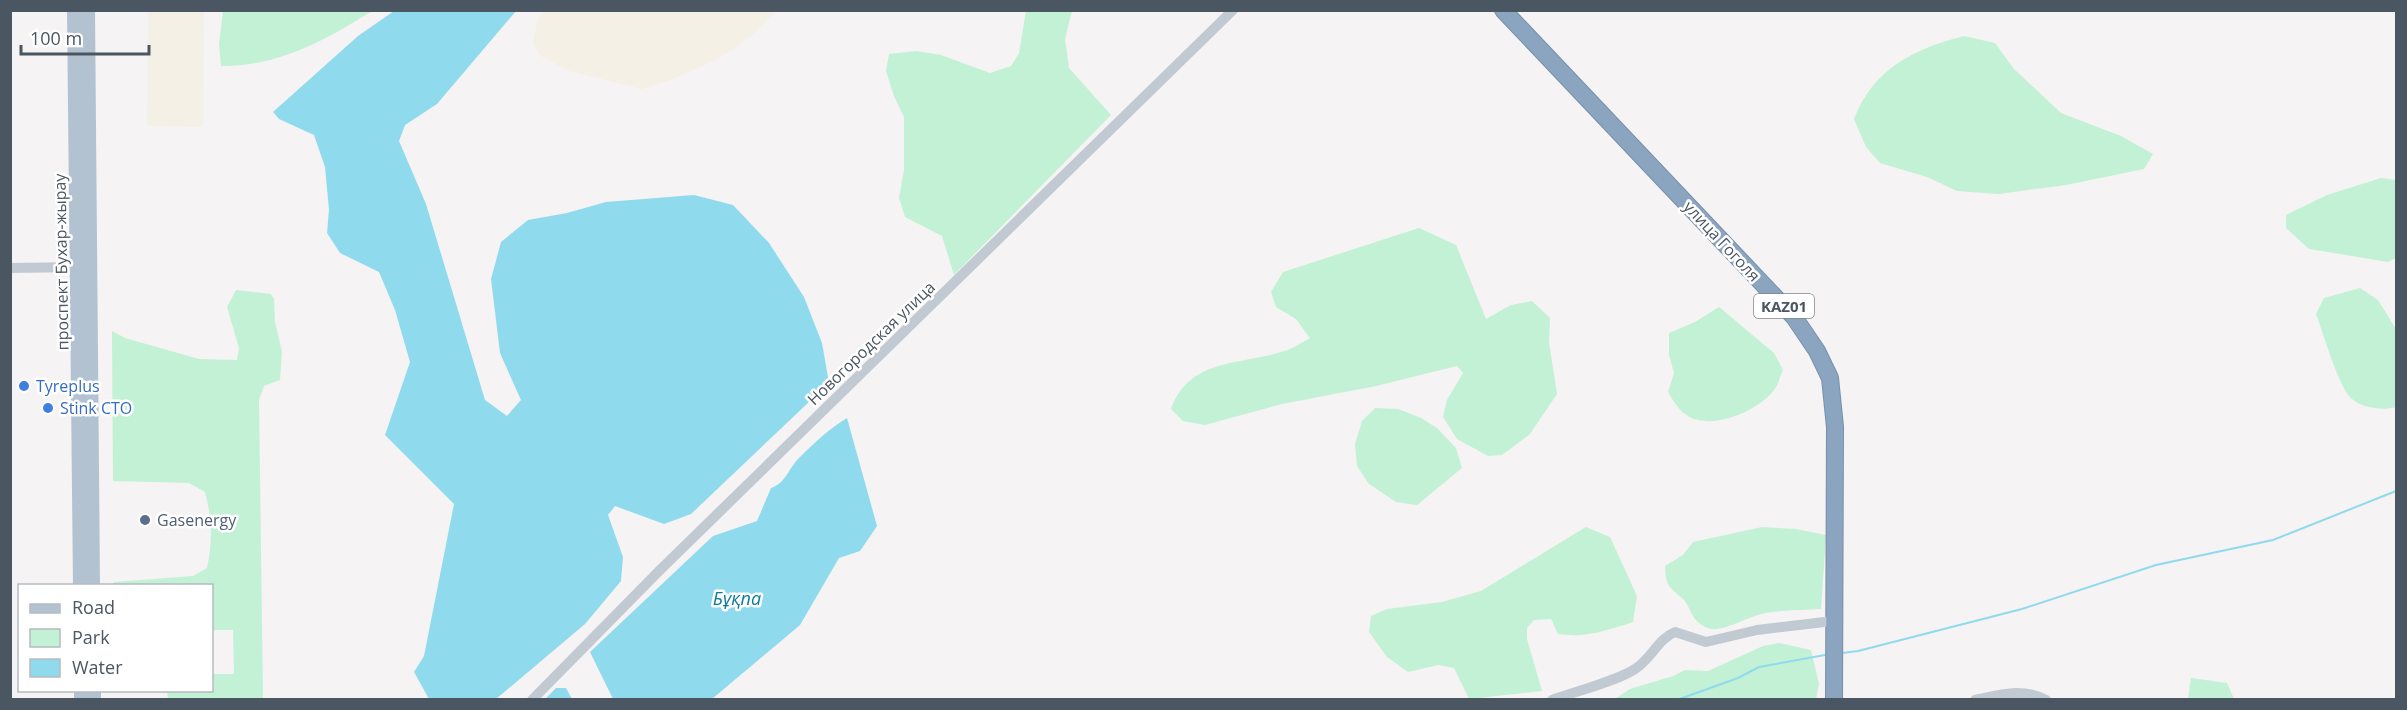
<svg xmlns="http://www.w3.org/2000/svg" width="2407" height="710" viewBox="0 0 2407 710" font-family="'Open Sans',sans-serif">
  <rect width="100%" height="100%" fill="#f5f3f3"/>
  <path fill="#c3f1d5" d="M223,11V10L372,11C326,40 277,67 221,66L219,44Z
    M1026,11H1072L1065,39L1069,68L1111,115L954,275L942,236L905,217L899,198L904,170V117L894,96L886,71L889,54L916,51L941,55L990,73L1011,66L1019,53Z
    M1964,36L1995,43L2014,69L2061,113L2121,136L2153,154L2144,169L2066,185L1998,194L1957,191L1927,177L1880,163L1866,147L1854,119C1874,68 1914,49 1964,36Z
    M2381,178L2396,180V258L2388,262L2309,249L2286,228V215L2327,195Z
    M1419,228L1456,245L1486,319L1511,305L1532,301L1550,318L1549,342L1557,394L1530,434L1502,455L1488,456L1457,439L1443,417L1447,400L1463,373L1457,366L1376,386L1282,404L1205,425L1183,421L1171,409C1189,359 1238,365 1281,352C1291,350 1301,343 1310,338L1296,319L1276,307L1271,292L1283,272Z
    M2360,288L2378,300L2396,329V407C2384,411 2362,408 2352,399C2339,389 2323,332 2316,314L2324,298Z
    M236,290L271,294L274,299L275,322L282,352L280,380L264,386L259,400L263,699H168L167,691L212,690V674H234L233,630H212V586L114,585V582L193,576L207,568C213,541 212,518 205,492L189,483L113,481L112,331L125,338L199,359L237,360L239,348L227,307Z
    M1719,307L1774,353L1783,370C1780,376 1779,383 1776,387C1763,408 1722,426 1698,420C1683,417 1675,404 1668,392L1674,373L1669,355V333L1695,322Z
    M1375,408L1398,409L1421,418L1437,428L1456,448L1462,468L1417,505L1396,502L1369,484L1357,466L1355,444L1362,421Z
    M1586,527L1610,537L1637,596L1633,622C1605,631 1586,638 1558,634L1551,619L1534,620L1527,628V639L1542,691L1469,699L1454,668L1438,665L1408,672L1387,657L1369,632L1371,616L1387,609L1442,602L1481,591Z
    M1762,527L1796,529L1826,535L1821,609C1802,610 1783,610 1765,613C1749,616 1725,631 1712,629C1708,629 1701,625 1699,623C1691,617 1690,607 1684,600C1669,586 1666,588 1665,566L1683,555L1693,542Z
    M1779,643L1811,650L1819,684L1816,699H1615L1630,689L1673,676L1685,670L1708,671L1763,646Z
    M2191,678L2227,683L2234,699H2188Z"/>
  <path fill="#f5f0e5" d="M544,10H776V11L753,35L718,59L671,80L642,89L569,71L541,56L533,44L538,19Z
    M148,11H204L203,127L147,126Z"/>
  <path fill="#90daee" d="M394,11H516L437,104L405,125L399,141L426,204L485,400L507,416L521,400L500,353L491,279L501,242L528,220L567,213L606,202L694,195L733,205L769,243L804,297L822,343L829,383L691,514L664,524L615,506L608,515L623,557L621,581L585,624L496,699H429L414,672L424,656L454,504L385,435L410,362L395,310L379,272L340,253L327,233L329,210L325,167L314,135L279,119L273,112L358,36Z
    M847,418L877,526L860,551L839,558L800,625L712,699H613L590,652L713,536L757,521L771,488C786,483 788,469 799,458C814,443 829,429 847,418Z
    M556,688H566L572,699H545Z"/>
  <g fill="none" stroke-linecap="round" stroke-linejoin="round">
    <path stroke="#90daee" stroke-width="2" d="M1842,653L1858,651L2022,609L2156,565L2273,540L2396,491
      M1677,700L1738,678L1759,667L1825,655"/>
    <g stroke="#7690ad" stroke-width="18">
      <path id="highway" d="M1503,10L1794,317L1817,351L1830,378L1835,427L1834,700"/>
    </g>
    <path stroke="#c1cad2" stroke-width="10" d="M10,268L82,267
      M532,700L659,571L1233,10
      M1552,700C1574,692 1617,681 1635,669C1651,659 1658,639 1675,632L1706,642L1757,630L1833,621
      M1975,700C2000,695 2022,687 2046,700"/>
    <path stroke="#b3c2d1" stroke-width="14" d="M74,10L80,586
      M88,10L93,586
      M81,690V700
      M94,690V700"/>
    <use href="#highway" stroke="#8ba5c1" stroke-width="16"/>
  </g>
  <g fill="#3f7fe0" stroke="#fff" stroke-width="2">
    <circle cx="24" cy="386" r="6"/>
    <circle cx="48" cy="408" r="6"/>
  </g>
  <circle fill="#5c6f8a" stroke="#fff" stroke-width="2" cx="145" cy="520" r="6"/>
  <g text-anchor="middle" dominant-baseline="central" stroke-width="5" stroke-linejoin="round" paint-order="stroke">
    <rect fill="#fff" stroke="#808990" stroke-width="1.5" x="1754" y="294" width="60" height="24" rx="4.5"/>
    <g font-size="15" font-weight="bold" fill="#4a5661">
      <text x="1784" y="306">KАZ01</text>
    </g>
    <g font-size="16" fill="#4a5661" stroke="#fff">
      <text transform="translate(1722 241) rotate(47)">улица Гоголя</text>
      <text transform="translate(61 262) rotate(-91)">проспект Бухар-жырау</text>
      <text transform="translate(871 343) rotate(-44)">Новогородская улица</text>
    </g>
    <g font-size="16" fill="#366cbe" stroke="#fff" text-anchor="start">
      <text x="36" y="386">Tyreplus</text>
      <text x="60" y="408">Stink СТО</text>
    </g>
    <g font-size="16" fill="#4e5e75" stroke="#fff" text-anchor="start">
      <text x="157" y="520">Gasenergy</text>
    </g>
    <g font-size="18" font-style="italic" fill="#0c7c9b" stroke="#fff">
      <text x="737" y="598">Бұқпа</text>
    </g>
  </g>
  <rect width="2407" height="710" fill="none" stroke="#4a5661" stroke-width="24"/>
  <rect x="18" y="584" width="195" height="108" fill="#ffffff" stroke="#b7bbc0" stroke-width="1.5"/>
  <rect x="30" y="604" width="30" height="9" fill="#b3c2d1" stroke="#b7bbc0" stroke-width="1.5"/>
  <text x="72" y="614" font-size="18" fill="#4a5661">Road</text>
  <rect x="30" y="629" width="30" height="18" fill="#c3f1d5" stroke="#b7bbc0" stroke-width="1.5"/>
  <text x="72" y="644" font-size="18" fill="#4a5661">Park</text>
  <rect x="30" y="659" width="30" height="18" fill="#90daee" stroke="#b7bbc0" stroke-width="1.5"/>
  <text x="72" y="674" font-size="18" fill="#4a5661">Water</text>
  <path d="M21 45v9h128v-9" fill="none" stroke="#4a5661" stroke-width="3"/>
  <text x="30" y="45" font-size="18" fill="#4a5661" stroke="#ffffff" stroke-width="4.5" paint-order="stroke">100 m</text>
</svg>
